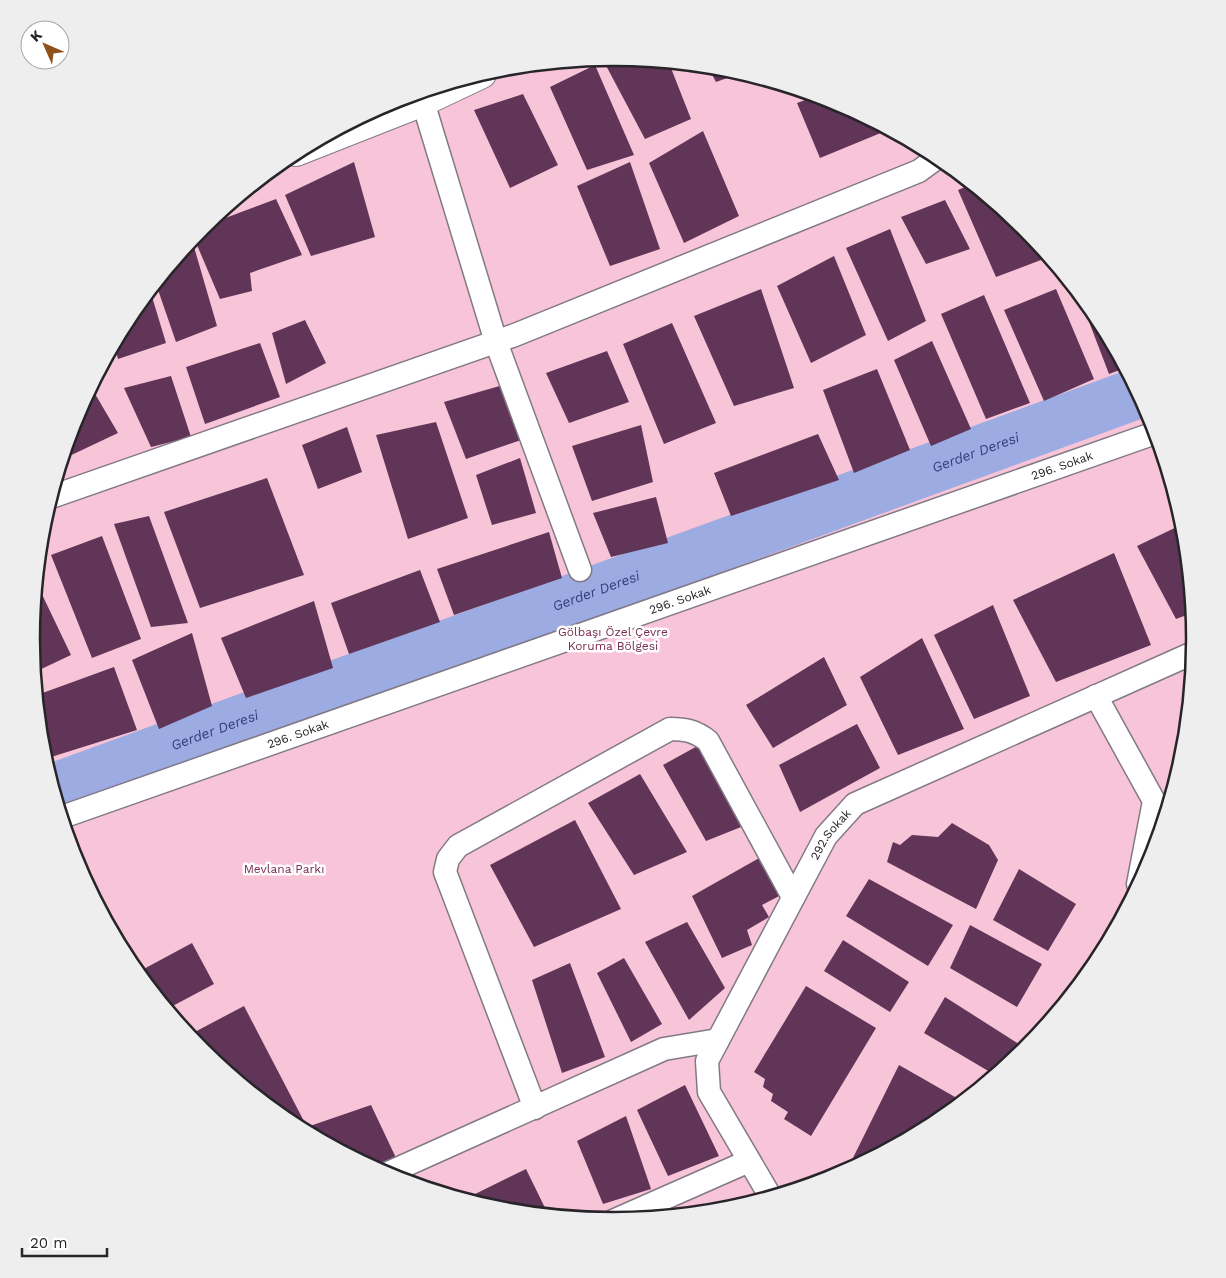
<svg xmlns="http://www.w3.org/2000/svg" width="1226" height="1278" viewBox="0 0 1226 1278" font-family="'Work Sans',sans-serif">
  <rect width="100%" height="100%" fill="#e9e0ee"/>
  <path fill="#f8c4d7" d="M33 639a580 580 0 1 1 1160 0a580 580 0 1 1-1160 0Z"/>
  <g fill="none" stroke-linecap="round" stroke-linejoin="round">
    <path stroke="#9cabe1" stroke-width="51" id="s1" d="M53,789L1138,393"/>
  </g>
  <path fill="#603558" d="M613,57L669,63L691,119L645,139L602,58Z
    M595,65L634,155L587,170L550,87Z
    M708,67L727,68L741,73L716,82Z
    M523,94L558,165L510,188L474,110Z
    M816,96L836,102L888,130L820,158L797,103Z
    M703,131L739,216L684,243L649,163Z
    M354,162L375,237L311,256L285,195Z
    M630,162L660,249L610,266L577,186Z
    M972,184L1025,228L1034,239L1041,260L996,277L958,190Z
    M276,199L302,255L250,273L252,291L220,299L194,238L204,226Z
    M945,200L970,249L926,264L901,217Z
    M890,229L926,321L888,341L846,248Z
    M192,240L217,326L176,342L156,284Z
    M834,256L866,335L811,363L777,286Z
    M761,289L794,388L734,406L694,316Z
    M1056,289L1094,379L1044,401L1004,310Z
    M150,290L166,343L118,359L114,344L129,316Z
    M1078,293L1097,316L1125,368L1109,374Z
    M984,295L1030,403L986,419L941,314Z
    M305,320L326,363L286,384L272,333Z
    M672,323L716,423L664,444L623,344Z
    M932,341L971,429L931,446L894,360Z
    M260,343L280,397L205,424L186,367Z
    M607,351L629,402L569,423L546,373Z
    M877,369L910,450L854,473L823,390Z
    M171,376L191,437L151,447L124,388Z
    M503,385L521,440L466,459L444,402Z
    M91,387L118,433L63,459L76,416Z
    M436,422L468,518L408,539L376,435Z
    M641,425L653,482L592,501L572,446Z
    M347,427L362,472L318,489L302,445Z
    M818,434L839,480L731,516L714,473Z
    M520,458L536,513L492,525L476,475Z
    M267,478L304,575L200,608L164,512Z
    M656,497L668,543L611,557L593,513Z
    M149,516L188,623L151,627L114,524Z
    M1183,524L1192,613L1176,619L1137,546Z
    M549,532L562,578L454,615L437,569Z
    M102,536L141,639L92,658L51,555Z
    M1114,553L1151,645L1056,682L1013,600Z
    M420,570L440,622L349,654L331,603Z
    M37,584L71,655L35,672L31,639Z
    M314,601L333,668L246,698L221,638Z
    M993,605L1030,696L974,719L934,635Z
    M192,633L212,706L159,729L132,660Z
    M922,638L964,729L898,755L860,677Z
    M824,657L847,705L773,748L746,705Z
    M114,667L137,730L48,758L41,741L37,695Z
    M857,724L880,768L800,812L779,765Z
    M701,744L746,825L706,841L663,765Z
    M640,774L687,852L634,875L588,803Z
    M575,820L621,909L534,947L490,865Z
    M952,823L989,845L998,860L976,909L887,862L893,842L900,845L912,835L938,837Z
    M761,857L783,894L762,905L769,917L747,930L752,945L722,958L692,896Z
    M1019,869L1076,904L1048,951L993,920Z
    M869,879L953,925L928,966L846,916Z
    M687,922L725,988L689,1020L645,942Z
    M970,925L1042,964L1017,1007L950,968Z
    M843,940L909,982L890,1012L824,971Z
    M192,943L214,984L167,1009L146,982L140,971Z
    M624,958L662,1024L631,1042L597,973Z
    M570,963L605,1057L562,1073L532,980Z
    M806,986L876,1028L811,1136L784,1119L788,1112L771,1101L773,1094L763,1087L765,1079L754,1072Z
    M945,997L1022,1046L1015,1058L995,1075L924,1033Z
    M244,1006L307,1127L371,1105L397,1160L375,1168L290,1123L201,1050L189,1035Z
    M899,1065L962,1101L936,1123L847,1170Z
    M685,1085L719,1156L668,1176L637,1110Z
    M626,1116L651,1189L603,1204L577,1141Z
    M526,1169L548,1214L499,1210L465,1199Z"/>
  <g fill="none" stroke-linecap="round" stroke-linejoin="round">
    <g stroke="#827987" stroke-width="25">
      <g id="minor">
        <path d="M423,102L496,342L580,570"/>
        <path d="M51,497L515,335L919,171L938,157"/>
        <path d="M1096,696L1154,801L1138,884"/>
        <path id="s2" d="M62,817L1155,433"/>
        <path d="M535,1108L445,872L448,859L458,846L670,729C685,729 696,731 708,741L793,897"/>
        <path d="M386,1174L664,1049L718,1040"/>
        <path id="s3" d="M770,1196L709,1092L707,1061L826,836L855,804L1193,653"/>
        <path d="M613,1221L749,1161"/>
      </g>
    </g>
    <g stroke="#827987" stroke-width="30">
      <path id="tertiary" d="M296,152L423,102L482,74"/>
    </g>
    <use href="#minor" stroke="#fff" stroke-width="22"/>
    <use href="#tertiary" stroke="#fff" stroke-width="28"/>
  </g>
  <g text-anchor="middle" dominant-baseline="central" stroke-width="5" stroke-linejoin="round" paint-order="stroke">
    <g font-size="12" fill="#28252a" stroke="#fff">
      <text stroke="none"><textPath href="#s2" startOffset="1060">296. Sokak</textPath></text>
      <text stroke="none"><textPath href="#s2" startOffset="655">296. Sokak</textPath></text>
      <text stroke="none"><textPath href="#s2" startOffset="250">296. Sokak</textPath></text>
      <text stroke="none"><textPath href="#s3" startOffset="410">292.Sokak</textPath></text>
    </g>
    <g font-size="12" fill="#762d4f" stroke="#fff">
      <text x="613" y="632">Gölbaşı Özel Çevre<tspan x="613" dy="14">Koruma Bölgesi</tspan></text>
      <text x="284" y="869">Mevlana Parkı</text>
    </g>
    <g font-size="14" font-style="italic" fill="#313e7f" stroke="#fff">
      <text stroke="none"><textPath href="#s1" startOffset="982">Gerder Deresi</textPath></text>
      <text stroke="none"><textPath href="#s1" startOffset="578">Gerder Deresi</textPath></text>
      <text stroke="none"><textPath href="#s1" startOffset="172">Gerder Deresi</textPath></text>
    </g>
  </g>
  <path d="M0 0H1226V1278H0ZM40 639a573 573 0 1 1 1146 0a573 573 0 1 1-1146 0Z" fill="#eee" fill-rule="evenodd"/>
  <path fill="none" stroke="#28252a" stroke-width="2.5" d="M40 639a573 573 0 1 1 1146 0a573 573 0 1 1-1146 0Z"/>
  <g transform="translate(45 45) rotate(315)"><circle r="24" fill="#ffffff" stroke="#a9a8aa"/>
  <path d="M0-4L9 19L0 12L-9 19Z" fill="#90501a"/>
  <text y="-8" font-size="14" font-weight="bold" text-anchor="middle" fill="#28252a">K</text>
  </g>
  <path d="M22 1248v8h85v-8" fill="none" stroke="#28252a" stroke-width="2.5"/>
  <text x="30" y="1248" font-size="15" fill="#28252a" stroke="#ffffff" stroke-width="4" paint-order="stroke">20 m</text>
</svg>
